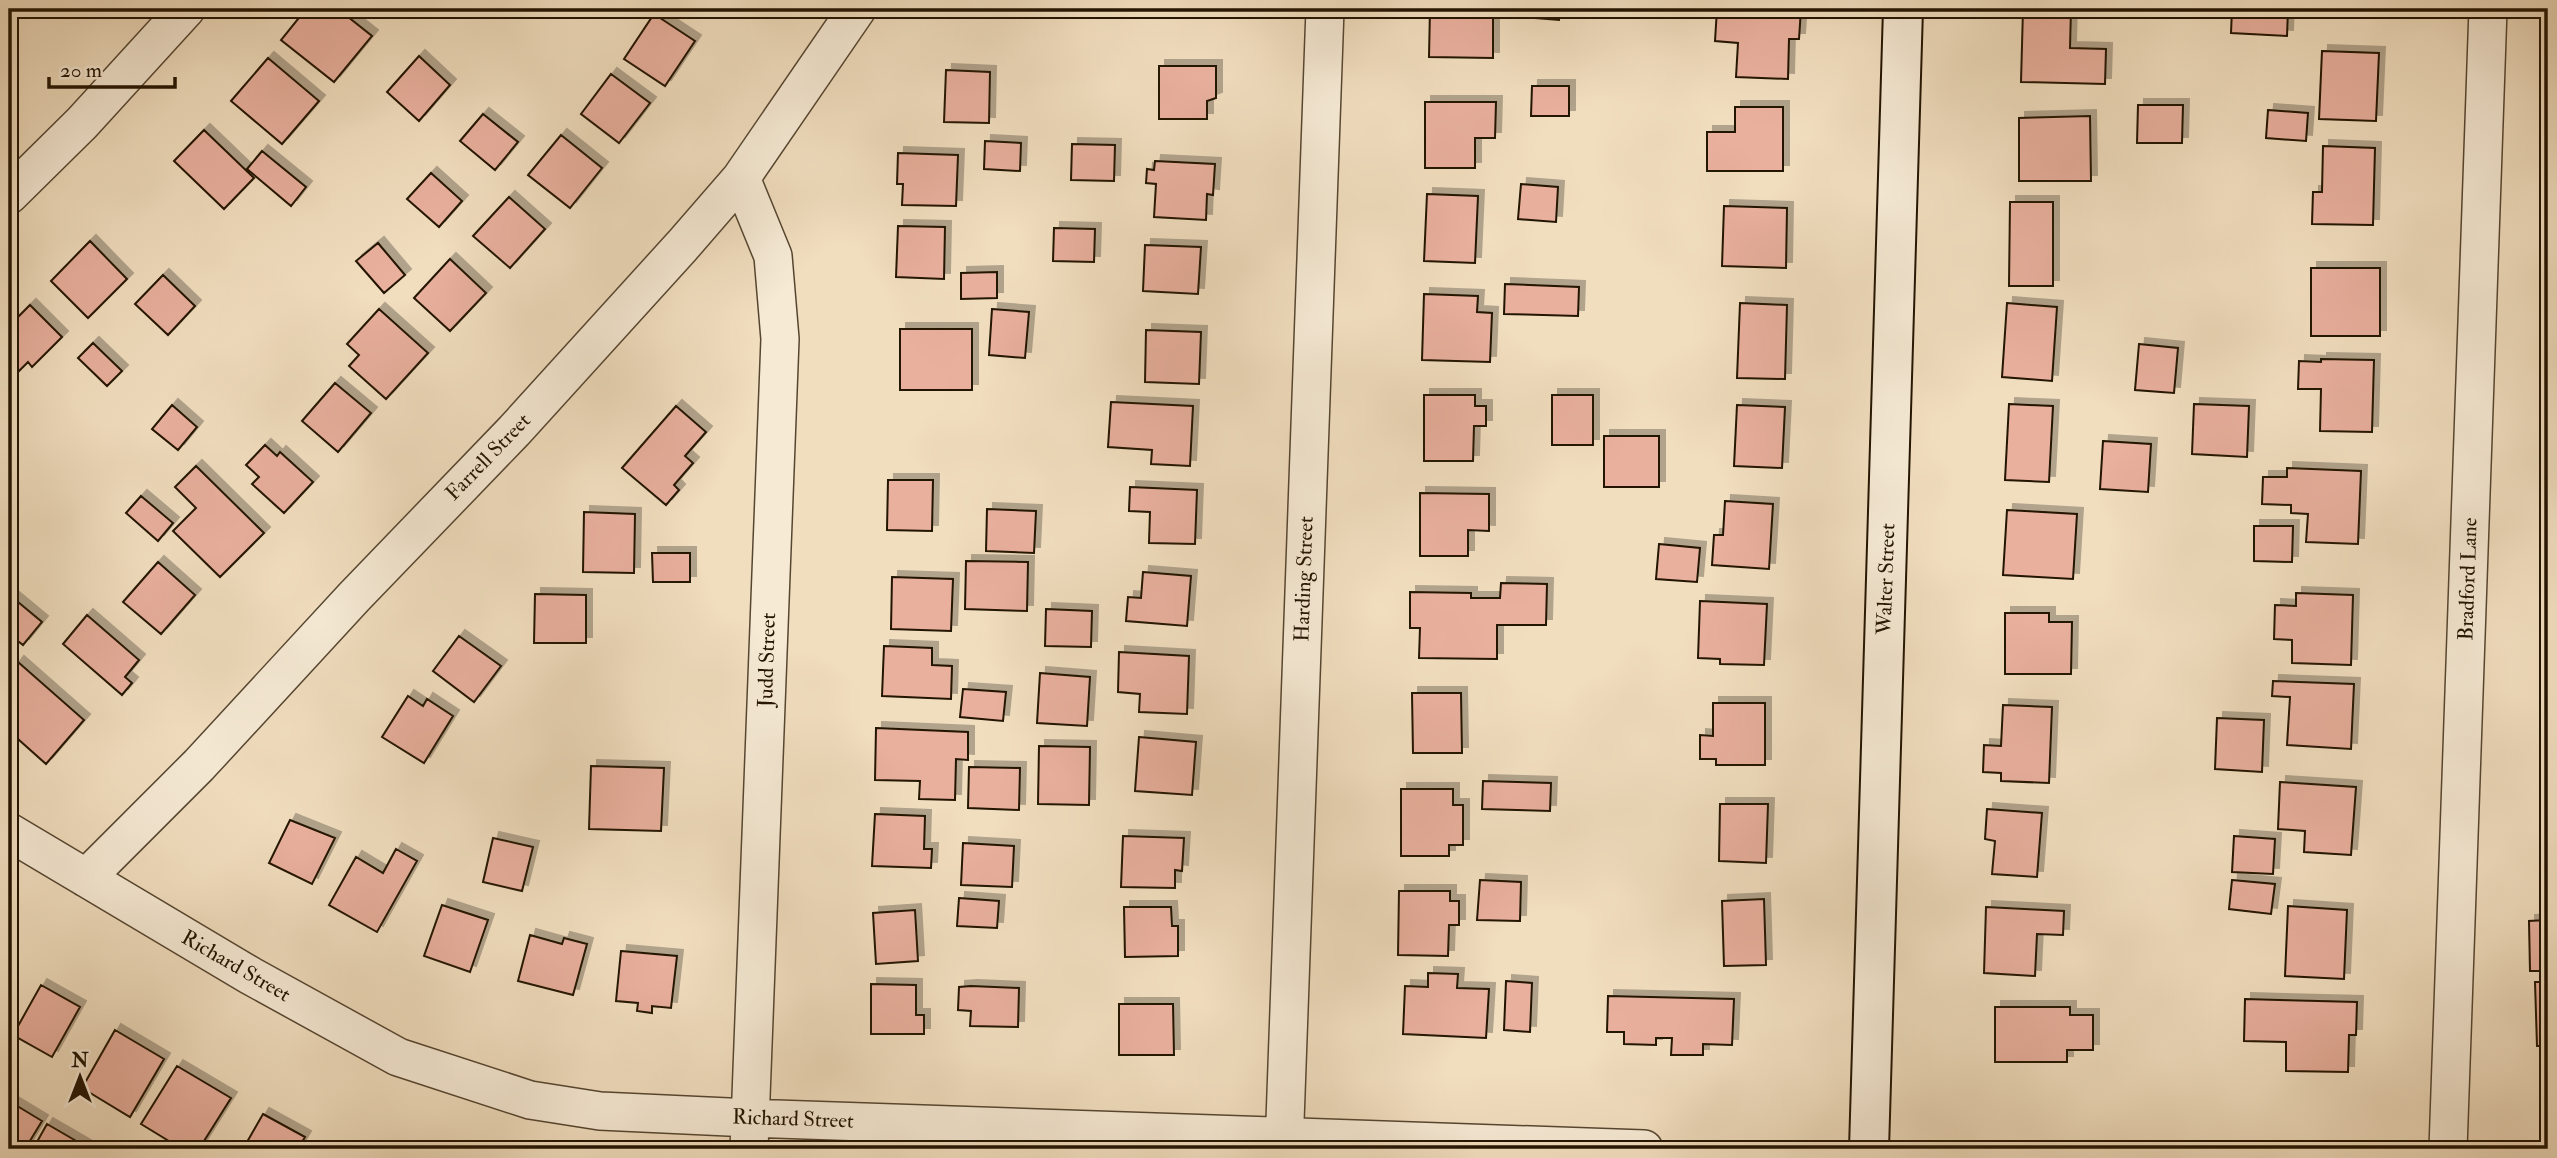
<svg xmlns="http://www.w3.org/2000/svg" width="2557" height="1158" viewBox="0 0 2557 1158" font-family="'IM FELL Double Pica',serif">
  <defs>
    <filter id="shadow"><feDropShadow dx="6" dy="-6" stdDeviation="0" flood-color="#0004"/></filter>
  </defs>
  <rect width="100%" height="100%" fill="#f1debf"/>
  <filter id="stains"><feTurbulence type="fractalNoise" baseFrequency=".00286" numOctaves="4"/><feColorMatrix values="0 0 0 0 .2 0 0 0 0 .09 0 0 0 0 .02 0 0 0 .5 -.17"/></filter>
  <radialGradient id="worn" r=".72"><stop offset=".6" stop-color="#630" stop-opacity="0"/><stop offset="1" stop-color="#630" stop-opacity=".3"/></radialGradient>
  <path fill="#e9b09e" stroke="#231402" stroke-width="2" filter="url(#shadow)" d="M306,9H338L372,36L334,82L281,40Z
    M1430,9H1493V58L1429,57Z
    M1524,9H1559V20L1523,17Z
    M1717,9H1801L1799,39H1789L1788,79L1736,77L1738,43L1715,41Z
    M2023,9H2071L2070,48L2106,49L2105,84L2021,82Z
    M2232,9H2288L2287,36L2231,33Z
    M2353,9H2375L2374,16L2352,15Z
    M654,14L695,41L665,86L624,59Z
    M2322,51L2379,53L2376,121L2319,119Z
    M419,56L450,85L419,121L387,92Z
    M268,58L319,101L282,144L231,101Z
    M1159,66H1216V98L1207,101V119H1159Z
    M946,70L990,72L989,123L944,122Z
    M611,74L650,103L619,143L581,114Z
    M1532,86H1569V116H1531Z
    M1425,102H1496L1495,138H1475V168H1425Z
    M2138,105H2183L2182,143H2137Z
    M1735,107H1783V171H1707V132H1735Z
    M2268,110L2308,113L2306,141L2266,138Z
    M483,114L518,142L495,170L460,141Z
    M2090,116L2091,181H2019V118Z
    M204,130L254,178L224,209L174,161Z
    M561,135L602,168L570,208L528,175Z
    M985,141L1021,143L1020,171L984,169Z
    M1072,144L1115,145L1114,181L1071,180Z
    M2323,146L2375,148L2373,225L2312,224L2313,192H2322Z
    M262,151L306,187L291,206L247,169Z
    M898,153L958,155L956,206L902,205L903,184H897Z
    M1155,161L1215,164L1213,195L1207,194L1206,220L1154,217L1156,184L1146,183L1147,169L1154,170Z
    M431,173L462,201L439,227L407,199Z
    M1521,184L1558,187L1556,222L1518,219Z
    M1427,194L1478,196L1475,263L1424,261Z
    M509,197L545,229L510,268L473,236Z
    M2010,202H2053V286H2009Z
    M1724,206L1787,208L1786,268L1722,266Z
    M898,226L945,227L944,279L896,277Z
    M1054,228L1095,229L1094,262L1053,261Z
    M90,241L127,279L88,318L51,281Z
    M378,243L405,275L384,293L356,261Z
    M1145,245L1201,247L1198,294L1143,291Z
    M450,259L486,293L450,331L414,298Z
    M2311,268H2380V336H2311Z
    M997,272V298L961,299V273Z
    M163,275L195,306L168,335L135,304Z
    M1505,284L1579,287L1578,316L1504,314Z
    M1424,294L1478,296L1477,312L1492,313L1490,362L1422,360Z
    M1740,303L1787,305L1785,379L1737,378Z
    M2007,303L2057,307L2052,381L2002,377Z
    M30,305L62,337L32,367L28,362L19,371L9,361V326Z
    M379,309L428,353L386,399L349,366L359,355L347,344Z
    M992,309L1029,312L1025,358L989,355Z
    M900,329H972V390H900Z
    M1146,330L1201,332L1199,384L1145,382Z
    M93,343L122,371L107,386L78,358Z
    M2139,344L2178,348L2174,393L2135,390Z
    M2321,359L2374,360L2372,432L2320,431L2321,389H2298L2299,361L2321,362Z
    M335,383L371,413L338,452L302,421Z
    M1424,395H1475V406H1486V426H1474L1473,461H1424Z
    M1552,395H1593V445H1552Z
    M1111,402L1193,406L1190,466L1151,464L1152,450L1108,447Z
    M2009,404L2053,406L2049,482L2005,480Z
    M2194,404L2249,406L2247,457L2192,454Z
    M172,405L197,427L178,450L152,429Z
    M1737,405L1785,407L1782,468L1734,466Z
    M676,406L706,432L685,456L693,463L674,485L679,490L666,505L622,468Z
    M1604,436H1659V487H1604Z
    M2103,441L2151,444L2148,492L2100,489Z
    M265,445L277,456L280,452L313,482L284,513L252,484L259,477L246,465Z
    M196,466L264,533L220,577L173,531L196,508L175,487Z
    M2287,468L2361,471L2358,544L2306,542L2308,514L2291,513V505L2262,504L2263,477H2287Z
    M888,480H933L932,531L887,530Z
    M1130,487L1197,490L1195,544L1149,543L1150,512L1129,511Z
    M1420,493L1489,494V531L1468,530V556H1420Z
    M141,496L173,523L158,541L126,513Z
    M1725,501L1773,504L1769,569L1712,565L1714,535H1723Z
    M987,509L1036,511L1034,553L986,551Z
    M2007,510L2077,514L2073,579L2003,575Z
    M584,512L635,514L634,573L583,572Z
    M2254,526H2293L2292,562L2254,561Z
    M1659,544L1700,548L1697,582L1656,579Z
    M652,553H690V582H653Z
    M966,561L1028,562L1027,611L965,609Z
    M158,562L195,595L161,634L123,602Z
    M1143,572L1191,576L1187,626L1126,621L1128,597L1141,598Z
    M892,577L953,579L951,631L891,629Z
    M1501,583L1547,584L1546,625H1497V659L1419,658L1420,628H1410V592L1471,593V598H1500Z
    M2296,593L2353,595L2351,665L2292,663V640L2274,639L2275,605L2296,606Z
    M535,594L586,595V643H534Z
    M12,597L42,622L23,645L9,634V601Z
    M1700,601L1767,604L1764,665L1720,664V659L1698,658Z
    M1046,609L1092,611L1091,647L1045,646Z
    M2005,613H2049V622H2072L2071,674H2005Z
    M87,615L139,660L125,677L132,683L122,695L63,644Z
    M459,636L501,666L474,702L433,671Z
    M884,646L932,648V665L952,666L951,699L882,696Z
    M1119,652L1189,656L1187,714L1139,712L1140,694L1118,692Z
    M18,662L84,720L46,764L9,731V673Z
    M1040,673L1090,677L1087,726L1037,723Z
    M2273,681L2354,684L2351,749L2287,745L2290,697L2272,696Z
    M963,689L1006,692L1003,721L960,717Z
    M1412,693H1461L1462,753H1413Z
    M408,696L423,706L427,699L453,716L424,763L382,737Z
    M1713,703H1765V765H1716V759H1700V735L1713,736Z
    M2003,705L2052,707L2049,783L2001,781V773L1983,772L1984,745L2001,746Z
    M2217,718L2264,720L2262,772L2215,769Z
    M876,728L968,732V760L956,759L955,800L919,799L920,781L875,780Z
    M1139,737L1196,742L1192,795L1135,791Z
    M1039,746L1090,747L1089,805L1038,804Z
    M591,766L664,768L661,831L589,829Z
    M969,767L1020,768L1019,810L968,808Z
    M1483,781L1551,783L1550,811L1482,809Z
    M2280,782L2356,787L2351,855L2304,852L2305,831L2278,829Z
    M1401,789H1453V805H1463V845H1449V856H1401Z
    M1720,804H1768L1766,863L1719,861Z
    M1987,809L2042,813L2037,877L1992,874L1995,841L1985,839Z
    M875,814L925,816L924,849H932L931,868L872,866Z
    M290,820L335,838L312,884L269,863Z
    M1123,836L1184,838L1182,871L1175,870V888L1121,887Z
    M2234,836L2275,839L2273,874L2232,872Z
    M493,838L533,847L522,891L483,882Z
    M963,843L1014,846L1012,887L961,885Z
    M396,849L417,861L377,932L329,905L356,857L383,873Z
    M1480,880L1521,882L1520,921L1477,920Z
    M2232,880L2275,884L2271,914L2229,909Z
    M1399,891H1450V901H1459V925H1449L1448,956L1398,955Z
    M959,898L999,901L997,928L957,926Z
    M1764,899L1766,965L1724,966L1722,901Z
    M442,905L488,920L470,972L424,956Z
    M2288,906L2347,910L2344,979L2285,976Z
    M1124,907H1171L1172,926H1178V956L1125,957Z
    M1986,907L2064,911L2063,935L2037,934L2035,976L1984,973Z
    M915,910L918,961L876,964L873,913Z
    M2548,920V971H2530L2529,921Z
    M530,935L562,944L564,938L587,944L573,995L518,981Z
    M621,951L677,956L671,1008L652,1006V1013L637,1011L638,1003L616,1001Z
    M1428,973L1458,974L1457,988L1489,989L1486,1038L1403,1034L1405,986L1428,987Z
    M1506,981L1532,983L1530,1032L1504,1030Z
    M2535,982H2548V1046H2537Z
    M871,984L916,985V1015H924V1034H871Z
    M41,985L80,1007L52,1057L13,1035Z
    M971,986L1019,988L1018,1027L970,1026L971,1011L958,1010L959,987Z
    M1608,996L1734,999L1732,1045L1703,1044V1055H1671L1672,1038H1656V1045L1624,1044V1032H1607Z
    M2245,999L2357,1002L2356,1035H2349L2348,1072L2286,1071V1042L2244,1041Z
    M1119,1004H1173L1174,1055H1119Z
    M1995,1007H2070V1015H2093V1050H2067V1062H1995Z
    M115,1030L164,1059L130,1117L82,1088Z
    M177,1066L231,1098L199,1149H182L141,1124Z
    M9,1101L42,1121L25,1149H9Z
    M263,1114L305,1137L298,1149H243Z
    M47,1124L90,1149H33Z"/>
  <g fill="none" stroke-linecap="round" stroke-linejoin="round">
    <g stroke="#564631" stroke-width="40">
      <path id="street" d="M741,178L773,256L780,339L749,1149
        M9,195L82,123L186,9
        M9,832L251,976L398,1057L530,1100L600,1111L750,1118L1644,1149
        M86,878L199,765L354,597L514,431L682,246L741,178L857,9
        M1284,1149L1325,9
        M2448,1149L2488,9"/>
    </g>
    <g stroke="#231402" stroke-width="42">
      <path id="secondary" d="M1869,1149L1903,9"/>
    </g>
    <use href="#street" stroke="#f6ead5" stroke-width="37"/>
    <use href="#secondary" stroke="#f6ead5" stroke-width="38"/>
  </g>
  <g text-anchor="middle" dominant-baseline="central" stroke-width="7" stroke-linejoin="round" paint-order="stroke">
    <g font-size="21" fill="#231402" stroke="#f6ead5">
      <text transform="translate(488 457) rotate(-46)">Farrell Street</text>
      <text transform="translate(1304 579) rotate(-88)">Harding Street</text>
      <text transform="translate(1886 579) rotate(-88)">Walter Street</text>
      <text transform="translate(2468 579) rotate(-88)">Bradford Lane</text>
      <text transform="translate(767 660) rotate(-88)">Judd Street</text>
      <text transform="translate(236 966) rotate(30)">Richard Street</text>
      <text transform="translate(793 1119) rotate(2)">Richard Street</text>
    </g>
  </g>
  <rect width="2557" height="1158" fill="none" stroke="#f1debf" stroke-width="35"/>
  <rect x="10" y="10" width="2536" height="1137" fill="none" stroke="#231402" stroke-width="3.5"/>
  <rect x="18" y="18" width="2522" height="1123" fill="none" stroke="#231402" stroke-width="2"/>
  <g transform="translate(80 1077)" stroke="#f6ead5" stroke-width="5" paint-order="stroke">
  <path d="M0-5L12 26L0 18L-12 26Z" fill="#231402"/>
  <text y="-10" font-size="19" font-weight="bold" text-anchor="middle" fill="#231402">N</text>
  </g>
  <path d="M49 77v10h126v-10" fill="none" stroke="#231402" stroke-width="3.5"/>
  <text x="60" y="77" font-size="21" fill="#231402" stroke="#f6ead5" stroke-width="5" paint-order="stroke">20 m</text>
  <rect width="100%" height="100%" filter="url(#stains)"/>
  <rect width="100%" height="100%" fill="url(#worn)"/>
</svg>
